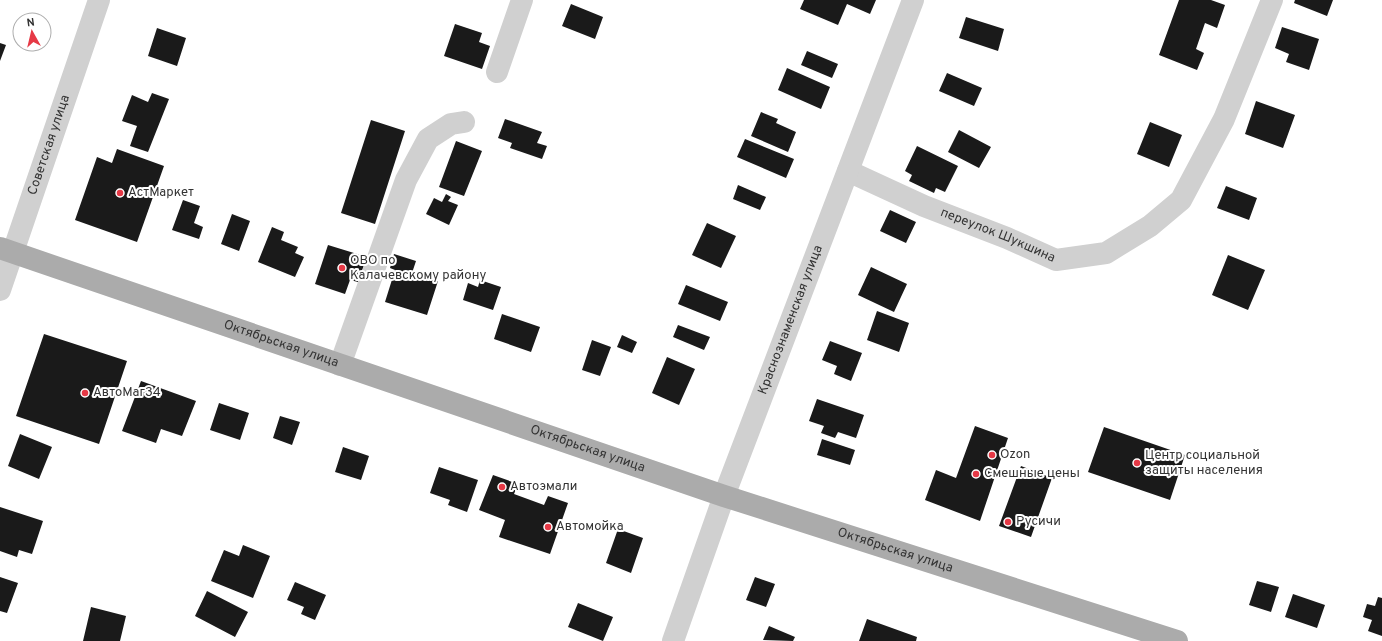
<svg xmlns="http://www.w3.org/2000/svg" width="1382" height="641" viewBox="0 0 1382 641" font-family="Overpass,sans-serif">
  <rect width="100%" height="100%" fill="#fff"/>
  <path fill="#1a1a1a" d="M804,0H876L870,14L847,4L838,25L800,9Z
    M1179,0H1211L1225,5L1217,28L1205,23L1196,49L1204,53L1197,70L1159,55Z
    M1295,0H1333L1327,16L1294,3Z
    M571,4L603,17L595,39L562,26Z
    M966,17L1004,29L998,51L959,38Z
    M455,24L482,33L479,42L490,46L482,69L444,56Z
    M1282,27L1319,39L1309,70L1286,62L1289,54L1275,48Z
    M157,28L186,38L177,66L148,56Z
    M0,43L6,45L0,61Z
    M807,51L838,64L832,78L801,65Z
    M787,68L830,87L821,109L778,90Z
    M947,73L982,88L974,106L939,91Z
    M152,93L169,99L148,152L130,146L137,126L122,121L132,95L148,102Z
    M1256,101L1295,115L1283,148L1245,134Z
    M761,112L778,119L776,123L796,132L788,152L751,136Z
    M505,119L542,132L537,143L547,146L542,159L510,148L512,143L498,138Z
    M371,120L405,131L375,224L341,213Z
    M1150,122L1182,135L1169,167L1137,154Z
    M959,130L991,147L979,168L948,152Z
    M745,139L794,159L786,178L737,157Z
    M456,141L482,151L464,196L439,187Z
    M917,146L958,166L945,192L936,188L934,193L909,181L912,175L905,171Z
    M117,149L164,166L137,242L75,220L97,157L112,163Z
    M738,185L766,197L760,210L733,199Z
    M1226,186L1257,198L1249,220L1217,208Z
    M446,194L451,197L448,201L458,205L449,225L426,214L434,198L442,202Z
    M183,200L200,206L194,223L203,227L199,239L172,230Z
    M890,210L916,222L906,243L880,231Z
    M232,214L250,221L239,251L221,244Z
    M707,223L736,236L721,268L692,255Z
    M272,227L284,232L281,240L298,247L295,253L304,257L295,277L258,262Z
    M328,245L367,257L358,282L350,280L345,294L315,284Z
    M394,254L416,261L412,273L438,281L427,315L385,302L395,270L390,268Z
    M1228,255L1265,270L1248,310L1212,295Z
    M871,267L907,284L894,312L858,295Z
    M480,280L501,287L493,310L463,300L468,283L478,287Z
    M686,285L728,302L720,321L678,304Z
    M877,311L909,323L899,352L867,340Z
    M502,314L540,327L531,352L494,339Z
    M678,325L710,337L704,350L673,337Z
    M44,334L127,361L99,444L16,416Z
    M622,335L637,342L632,353L617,347Z
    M592,340L611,347L600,376L582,370Z
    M830,341L862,353L851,381L834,374L837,366L822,360Z
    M667,357L695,369L679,405L652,393Z
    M141,381L196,401L182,436L161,429L156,443L122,431Z
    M817,399L864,415L856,438L838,432L835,438L821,433L824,426L809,421Z
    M219,403L249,413L240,440L210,430Z
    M280,416L300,422L292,445L273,438Z
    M975,426L1008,438L980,521L925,500L936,470L956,478Z
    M1104,427L1185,455L1170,500L1088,472Z
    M20,434L52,447L39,479L8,466Z
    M822,439L855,450L850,465L817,455Z
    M343,447L369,456L361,480L335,472Z
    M1021,466L1052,478L1031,537L999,526Z
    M439,467L478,480L467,512L448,505L450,500L430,493Z
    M493,475L518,484L514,494L544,505L548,496L568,503L550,554L499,537L505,520L479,510Z
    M0,507L43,521L32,554L19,550L17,557L0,551Z
    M618,529L643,538L631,573L606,563Z
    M243,545L270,556L253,598L211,581L224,550L239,556Z
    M0,577L18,583L7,613L0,611Z
    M755,577L775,584L766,607L746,600Z
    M1257,581L1279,587L1271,612L1249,605Z
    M295,582L326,595L315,620L301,614L304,607L287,600Z
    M207,591L248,612L235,637L195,616Z
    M1293,594L1325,605L1317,628L1285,617Z
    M1378,597L1382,598V636L1368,631L1372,620L1363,617L1367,604L1375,606Z
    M578,603L613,617L603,641L568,627Z
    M91,607L126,616L120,641H83Z
    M867,619L917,637L916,641H859Z
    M769,626L795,637L793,641L763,640Z"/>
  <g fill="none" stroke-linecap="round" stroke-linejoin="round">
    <g stroke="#d0d0d0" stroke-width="22">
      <path d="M497,72L522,0"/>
      <path id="s1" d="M848,171L924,206L1007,238L1056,260L1106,253L1150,226L1181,200L1224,119L1272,0"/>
      <path id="s2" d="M0,290L99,0"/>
      <path d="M340,365L406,180L428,139L451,124L464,122"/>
      <path id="s3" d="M673,641L724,496L913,0"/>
    </g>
    <path stroke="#ababab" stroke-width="22" id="s4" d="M0,248L724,496L1177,641"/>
  </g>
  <g fill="#e63946" stroke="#fff" stroke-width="1.5">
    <circle cx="120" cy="193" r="4"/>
    <circle cx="342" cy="268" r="4"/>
    <circle cx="85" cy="393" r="4"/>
    <circle cx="992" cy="455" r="4"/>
    <circle cx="1137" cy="463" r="4"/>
    <circle cx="976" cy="474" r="4"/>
    <circle cx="502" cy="487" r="4"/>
    <circle cx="1008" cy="522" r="4"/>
    <circle cx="548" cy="527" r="4"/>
  </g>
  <g text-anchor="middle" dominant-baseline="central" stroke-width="4" stroke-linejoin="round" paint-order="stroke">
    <g font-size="13" fill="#333" stroke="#fff">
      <text stroke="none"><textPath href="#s2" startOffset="153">Советская улица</textPath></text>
      <text stroke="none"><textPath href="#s1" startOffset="163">переулок Шукшина</textPath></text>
      <text stroke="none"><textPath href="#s3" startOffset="342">Краснознаменская улица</textPath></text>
      <text stroke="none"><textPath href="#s4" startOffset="297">Октябрьская улица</textPath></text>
      <text stroke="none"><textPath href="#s4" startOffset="621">Октябрьская улица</textPath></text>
      <text stroke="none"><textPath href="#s4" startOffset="945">Октябрьская улица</textPath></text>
    </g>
    <g font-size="13" fill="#333" stroke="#fff" text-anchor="start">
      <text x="128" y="193">АстМаркет</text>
      <text x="350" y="261">ОВО по<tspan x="350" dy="15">Калачевскому району</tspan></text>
      <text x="93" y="393">АвтоМаг34</text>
      <text x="1000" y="455">Ozon</text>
      <text x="1145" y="456">Центр социальной<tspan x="1145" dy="15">защиты населения</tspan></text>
      <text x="984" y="474">Смешные цены</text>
      <text x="510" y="487">Автоэмали</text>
      <text x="1016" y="522">Русичи</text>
      <text x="556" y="527">Автомойка</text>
    </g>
  </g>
  <g transform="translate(32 32) rotate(352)"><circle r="19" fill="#ffffff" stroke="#adadad"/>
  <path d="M0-3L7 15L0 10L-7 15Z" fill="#e63946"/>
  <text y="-6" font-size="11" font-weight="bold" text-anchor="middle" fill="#333333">N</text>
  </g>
</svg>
